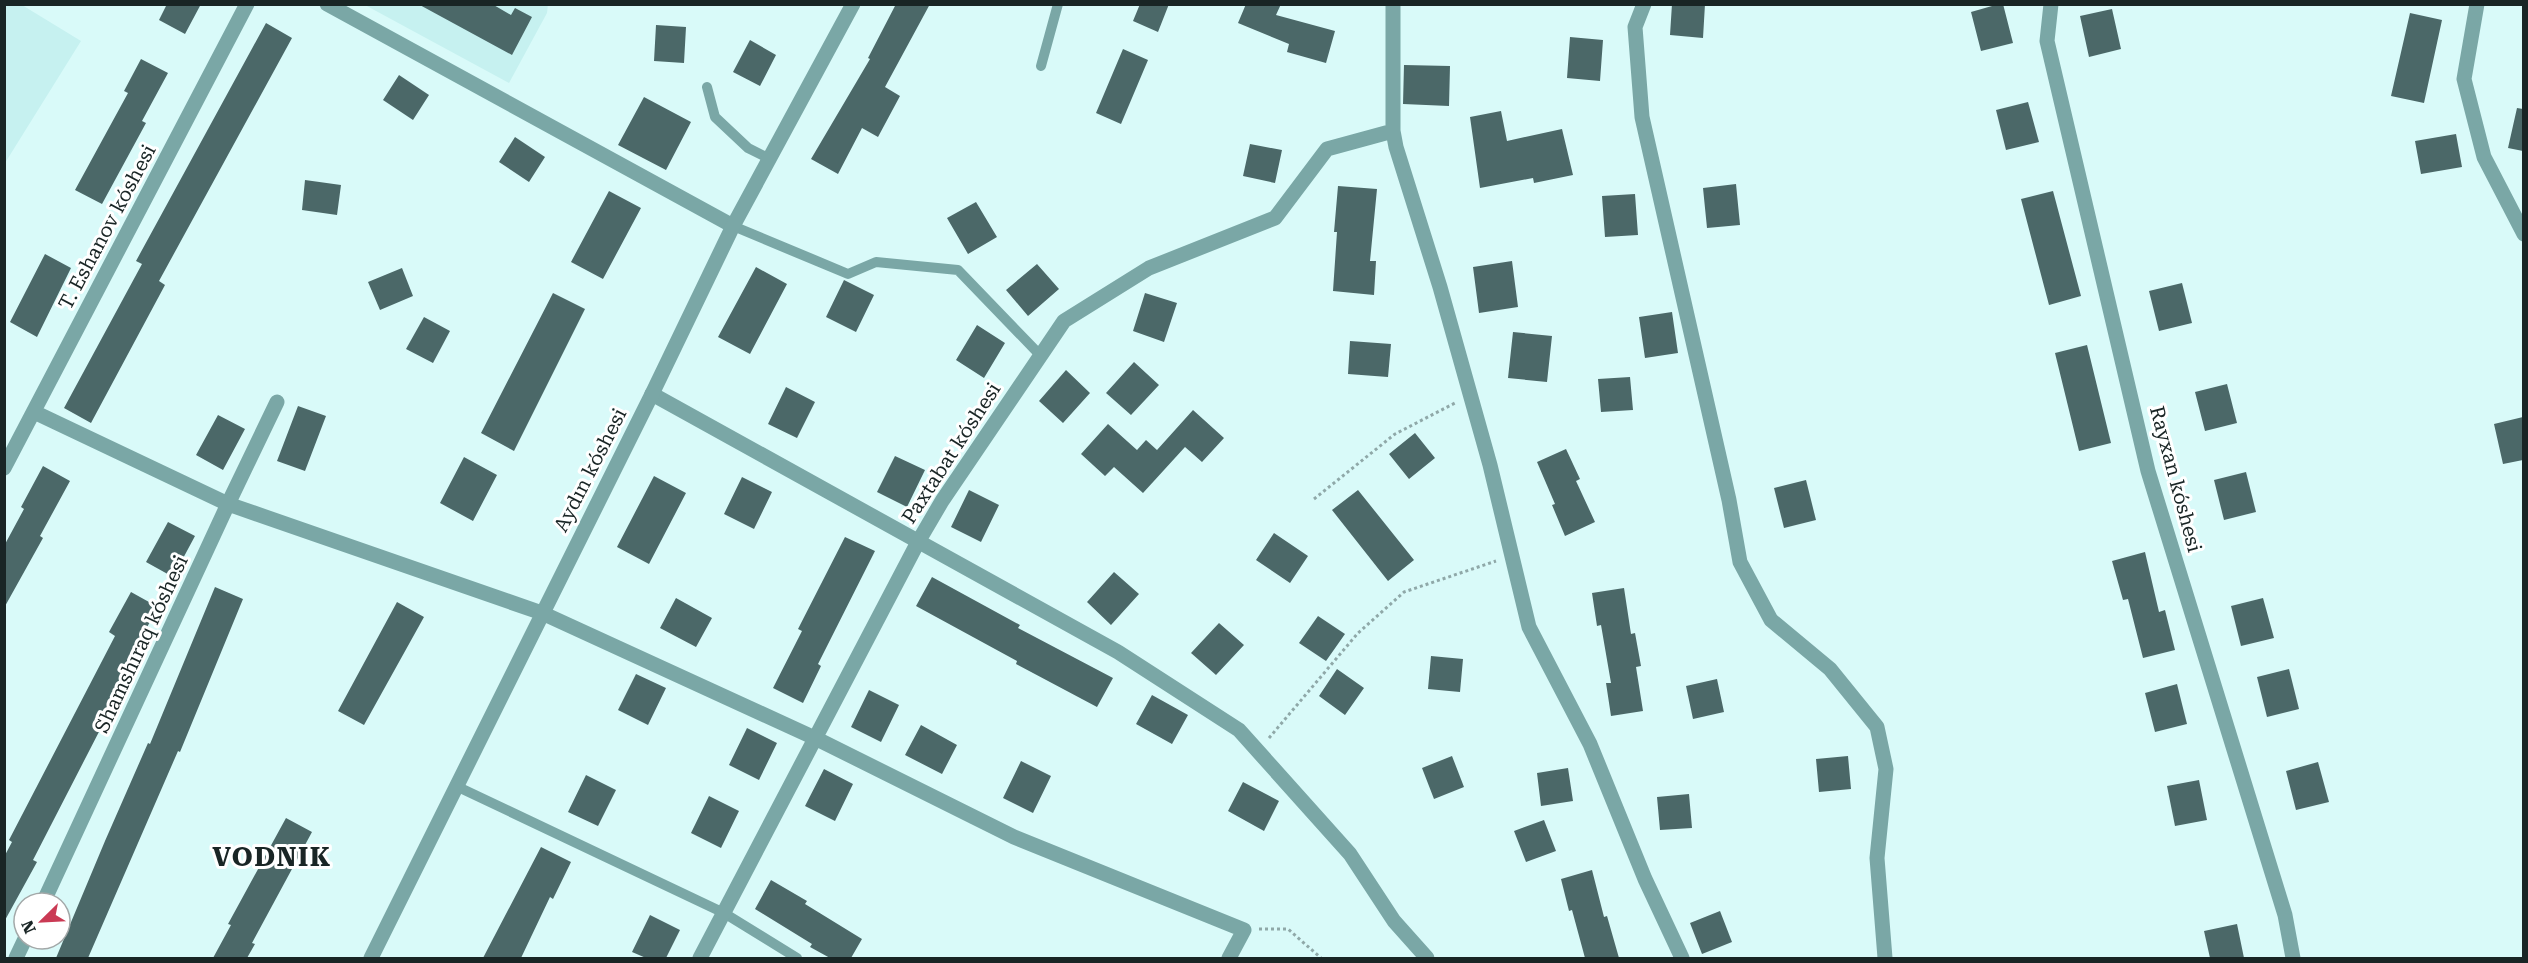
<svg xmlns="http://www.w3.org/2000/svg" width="2528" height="963" viewBox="0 0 2528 963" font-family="'Roboto Serif',serif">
  <rect width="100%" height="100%" fill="#d9faf9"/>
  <path fill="#c6f1f0" d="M5,4L22,5L81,41L5,163Z
    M548,4L547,13L509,83L365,5Z"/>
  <path fill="#4b6868" d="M167,4H201L185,34L159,20Z
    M418,4H492L511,15L515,8L532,17L512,55Z
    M896,4H930L885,87L900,96L878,137L862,128L838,174L811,159L870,59L868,58Z
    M1140,4H1169L1158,32L1133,21Z
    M1246,4H1281L1276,15L1335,31L1326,63L1287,52L1289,44L1238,23Z
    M1672,4H1705L1703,38L1670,35Z
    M1999,4H2003L2013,43L1981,51L1971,12Z
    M2112,9L2121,49L2089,57L2080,16Z
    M2410,13L2442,20L2424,103L2391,96Z
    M266,23L292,38L159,281L165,285L91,423L64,408L142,264L136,261Z
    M656,25L686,27L684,63L654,61Z
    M1570,37L1603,40L1600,81L1567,78Z
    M750,40L776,55L760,86L733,72Z
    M1123,49L1148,60L1121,124L1096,113Z
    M141,59L168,73L142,121L146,123L102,204L75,190L128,93L124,91Z
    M1404,65L1450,66L1449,106L1403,104Z
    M399,75L429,95L413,120L383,100Z
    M644,97L691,122L666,170L618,145Z
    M2028,102L2039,142L2006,150L1996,110Z
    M2517,108L2523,109V151L2508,148Z
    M1501,111L1507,141L1562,129L1573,175L1534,183L1533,178L1480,188L1470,117Z
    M2456,134L2462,167L2421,174L2415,141Z
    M515,137L545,157L529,182L499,162Z
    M1250,144L1282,150L1275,183L1243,176Z
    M305,180L341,185L337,215L302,210Z
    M1736,184L1740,225L1707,228L1703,188Z
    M1338,186L1377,189L1370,261H1376L1374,295L1333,291L1337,232H1334Z
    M609,191L641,208L603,279L571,262Z
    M2053,191L2081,296L2049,305L2021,199Z
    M1635,194L1638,235L1605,237L1602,196Z
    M976,202L997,237L968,254L947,218Z
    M45,254L71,268L37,337L10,322Z
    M1512,261L1518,307L1479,313L1473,267Z
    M1037,264L1059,289L1028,316L1006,290Z
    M756,267L787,284L750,354L718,337Z
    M402,268L413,296L380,310L368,282Z
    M844,280L874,295L856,332L826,317Z
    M2182,283L2192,323L2159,331L2149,291Z
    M553,293L585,309L514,451L481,433Z
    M1145,293L1177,303L1164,342L1133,331Z
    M1672,312L1678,353L1645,358L1639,317Z
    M424,317L450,331L433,363L406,349Z
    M977,325L1005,343L984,378L956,360Z
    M1513,332L1552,336L1547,382L1508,378Z
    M1350,341L1391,344L1388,377L1348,374Z
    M2087,345L2111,443L2079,451L2055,353Z
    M1134,362L1159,385L1131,415L1106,393Z
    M1066,370L1090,393L1063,423L1039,401Z
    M1630,377L1633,410L1601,412L1598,379Z
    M2227,384L2237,423L2205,431L2195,392Z
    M786,387L815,402L797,438L768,424Z
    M298,406L326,416L305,471L277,461Z
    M1193,410L1224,438L1202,462L1185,447L1143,493L1114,467L1105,476L1081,454L1108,424L1137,450L1146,440L1157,450Z
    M218,415L245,429L223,470L196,455Z
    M2523,417V460L2503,464L2494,424Z
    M1415,433L1435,458L1409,479L1389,454Z
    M1566,449L1580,479L1576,481L1595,522L1565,536L1552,505L1555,504L1537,462Z
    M895,456L925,470L907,507L877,492Z
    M464,457L497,475L473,521L440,503Z
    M43,466L70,481L40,536L43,538L4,608V546L24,509L21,507Z
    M2246,472L2256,512L2224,520L2214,480Z
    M654,476L686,493L649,564L617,547Z
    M742,477L772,492L754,529L724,514Z
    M1806,480L1816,520L1784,528L1774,488Z
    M969,490L999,505L981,542L951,527Z
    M1358,490L1414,560L1388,581L1332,510Z
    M168,522L195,536L173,577L146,562Z
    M1274,533L1308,556L1290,583L1256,560Z
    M845,537L875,551L818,664L821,666L803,703L773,688L802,631L798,629Z
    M2145,552L2159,612L2165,610L2175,650L2143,658L2128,599L2123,600L2112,561Z
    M1114,572L1139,594L1111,625L1087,602Z
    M932,577L1020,625L1018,628L1113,678L1097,707L1016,664L1017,661L916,606Z
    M215,587L243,599L180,752L178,751L88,958H56L105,841L148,743L150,744Z
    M1624,588L1631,634L1635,633L1641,666L1636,667L1643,711L1611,716L1606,683H1611L1601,625L1597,626L1592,593Z
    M131,592L158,607L133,653L138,656L33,860L37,862L4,922V857L12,842L9,840L115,636L109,632Z
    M676,598L712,618L696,647L660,628Z
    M2263,598L2274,638L2241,646L2231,606Z
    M397,602L424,617L364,725L338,711Z
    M1318,616L1345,634L1326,661L1299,643Z
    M1219,623L1244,645L1216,675L1191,653Z
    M1431,656L1463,659L1460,692L1428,689Z
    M1337,669L1364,688L1345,715L1319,696Z
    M2289,669L2299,709L2267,717L2257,677Z
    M636,674L666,688L648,725L618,710Z
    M1717,679L1724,712L1693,719L1686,686Z
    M2177,684L2187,724L2155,732L2145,693Z
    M869,690L899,705L881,742L851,727Z
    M1152,695L1188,715L1172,744L1136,724Z
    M921,725L957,745L942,774L905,755Z
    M747,728L777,743L759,780L729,765Z
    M1452,756L1464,787L1434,799L1422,768Z
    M1848,756L1851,789L1819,792L1816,759Z
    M1021,761L1051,776L1033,813L1003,798Z
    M2318,762L2329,802L2296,810L2286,771Z
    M1568,768L1573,801L1541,806L1537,773Z
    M824,769L853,784L835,821L805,806Z
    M586,775L616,790L598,826L568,812Z
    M2199,780L2207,820L2175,826L2167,786Z
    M1243,782L1279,801L1264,831L1228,811Z
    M1689,794L1692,828L1660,830L1657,797Z
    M709,796L739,811L721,848L691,833Z
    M286,818L312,832L252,943L255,944L247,958H213L231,925L228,924Z
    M1544,820L1556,851L1526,862L1514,831Z
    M541,847L571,862L553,899L550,897L521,958H483Z
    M1592,870L1604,917L1607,916L1619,958H1585L1572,910L1569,911L1561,879Z
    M771,880L807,901L805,904L862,939L851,958H830L810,947L812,944L755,909Z
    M1720,911L1732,942L1702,954L1690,923Z
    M650,915L680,930L666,958H646L632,952Z
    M2237,924L2244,958H2210L2204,931Z"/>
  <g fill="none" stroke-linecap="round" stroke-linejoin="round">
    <path stroke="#8fa8a8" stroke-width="3" stroke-dasharray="3 3" stroke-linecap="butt" d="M1314,499L1395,434L1455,403
      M1269,738L1358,633L1404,592L1496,561
      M1259,929H1288L1321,958"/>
    <path stroke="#7aa7a6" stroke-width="10" d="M1041,66L1058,4
      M707,87L715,117L748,148L768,158
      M733,226L848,274L876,262L958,270L1040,355
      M456,786L724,913L797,958"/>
    <path stroke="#7aa7a6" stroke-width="15" d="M327,4L733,226
      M1393,4V131L1396,147L1440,287L1490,465L1529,627L1590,744L1645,879L1682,958
      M1644,4L1635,27L1642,117L1729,500L1740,562L1771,620L1830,669L1877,727L1886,769L1877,858L1885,958
      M2051,4L2047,41L2148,471L2285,915L2293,958
      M2477,4L2464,79L2484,157L2524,234
      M652,394L1118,652L1239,730L1350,854L1394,921L1427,958
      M34,412L228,504L542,613L817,739L1014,837L1244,930L1229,958
      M4,468L247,4
      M43,903L228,504L277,402
      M16,958L25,939
      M700,958L918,542L942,501L1064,321L1149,268L1275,218L1327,149L1393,131"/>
    <path stroke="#7aa7a6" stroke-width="15" d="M371,958L652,394L733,226L853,4"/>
  </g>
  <g text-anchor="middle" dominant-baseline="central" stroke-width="6" stroke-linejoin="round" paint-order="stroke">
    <g font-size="20" fill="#192525" stroke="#fff">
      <text transform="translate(107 227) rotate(-62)">T. Eshanov kóshesi</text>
      <text transform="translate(951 453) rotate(-57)">Paxtabat kóshesi</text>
      <text transform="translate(590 470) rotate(-63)">Aydın kóshesi</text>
      <text transform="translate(2176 479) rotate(75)">Rayxan kóshesi</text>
      <text transform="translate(141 644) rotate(-65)">Shamshıraq kóshesi</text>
    </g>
    <g font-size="26" font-weight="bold" letter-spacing="1.5" fill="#192525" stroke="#fff">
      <text x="272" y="857">VODNIK</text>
    </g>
  </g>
  <rect width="2528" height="963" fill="none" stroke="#192525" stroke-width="12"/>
  <g transform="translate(42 921) rotate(246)"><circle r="28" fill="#ffffff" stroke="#a3a8a8" stroke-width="1.5"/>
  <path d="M0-4.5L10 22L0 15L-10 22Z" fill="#ca3a54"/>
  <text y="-9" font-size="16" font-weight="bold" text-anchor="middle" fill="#192525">N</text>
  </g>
</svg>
